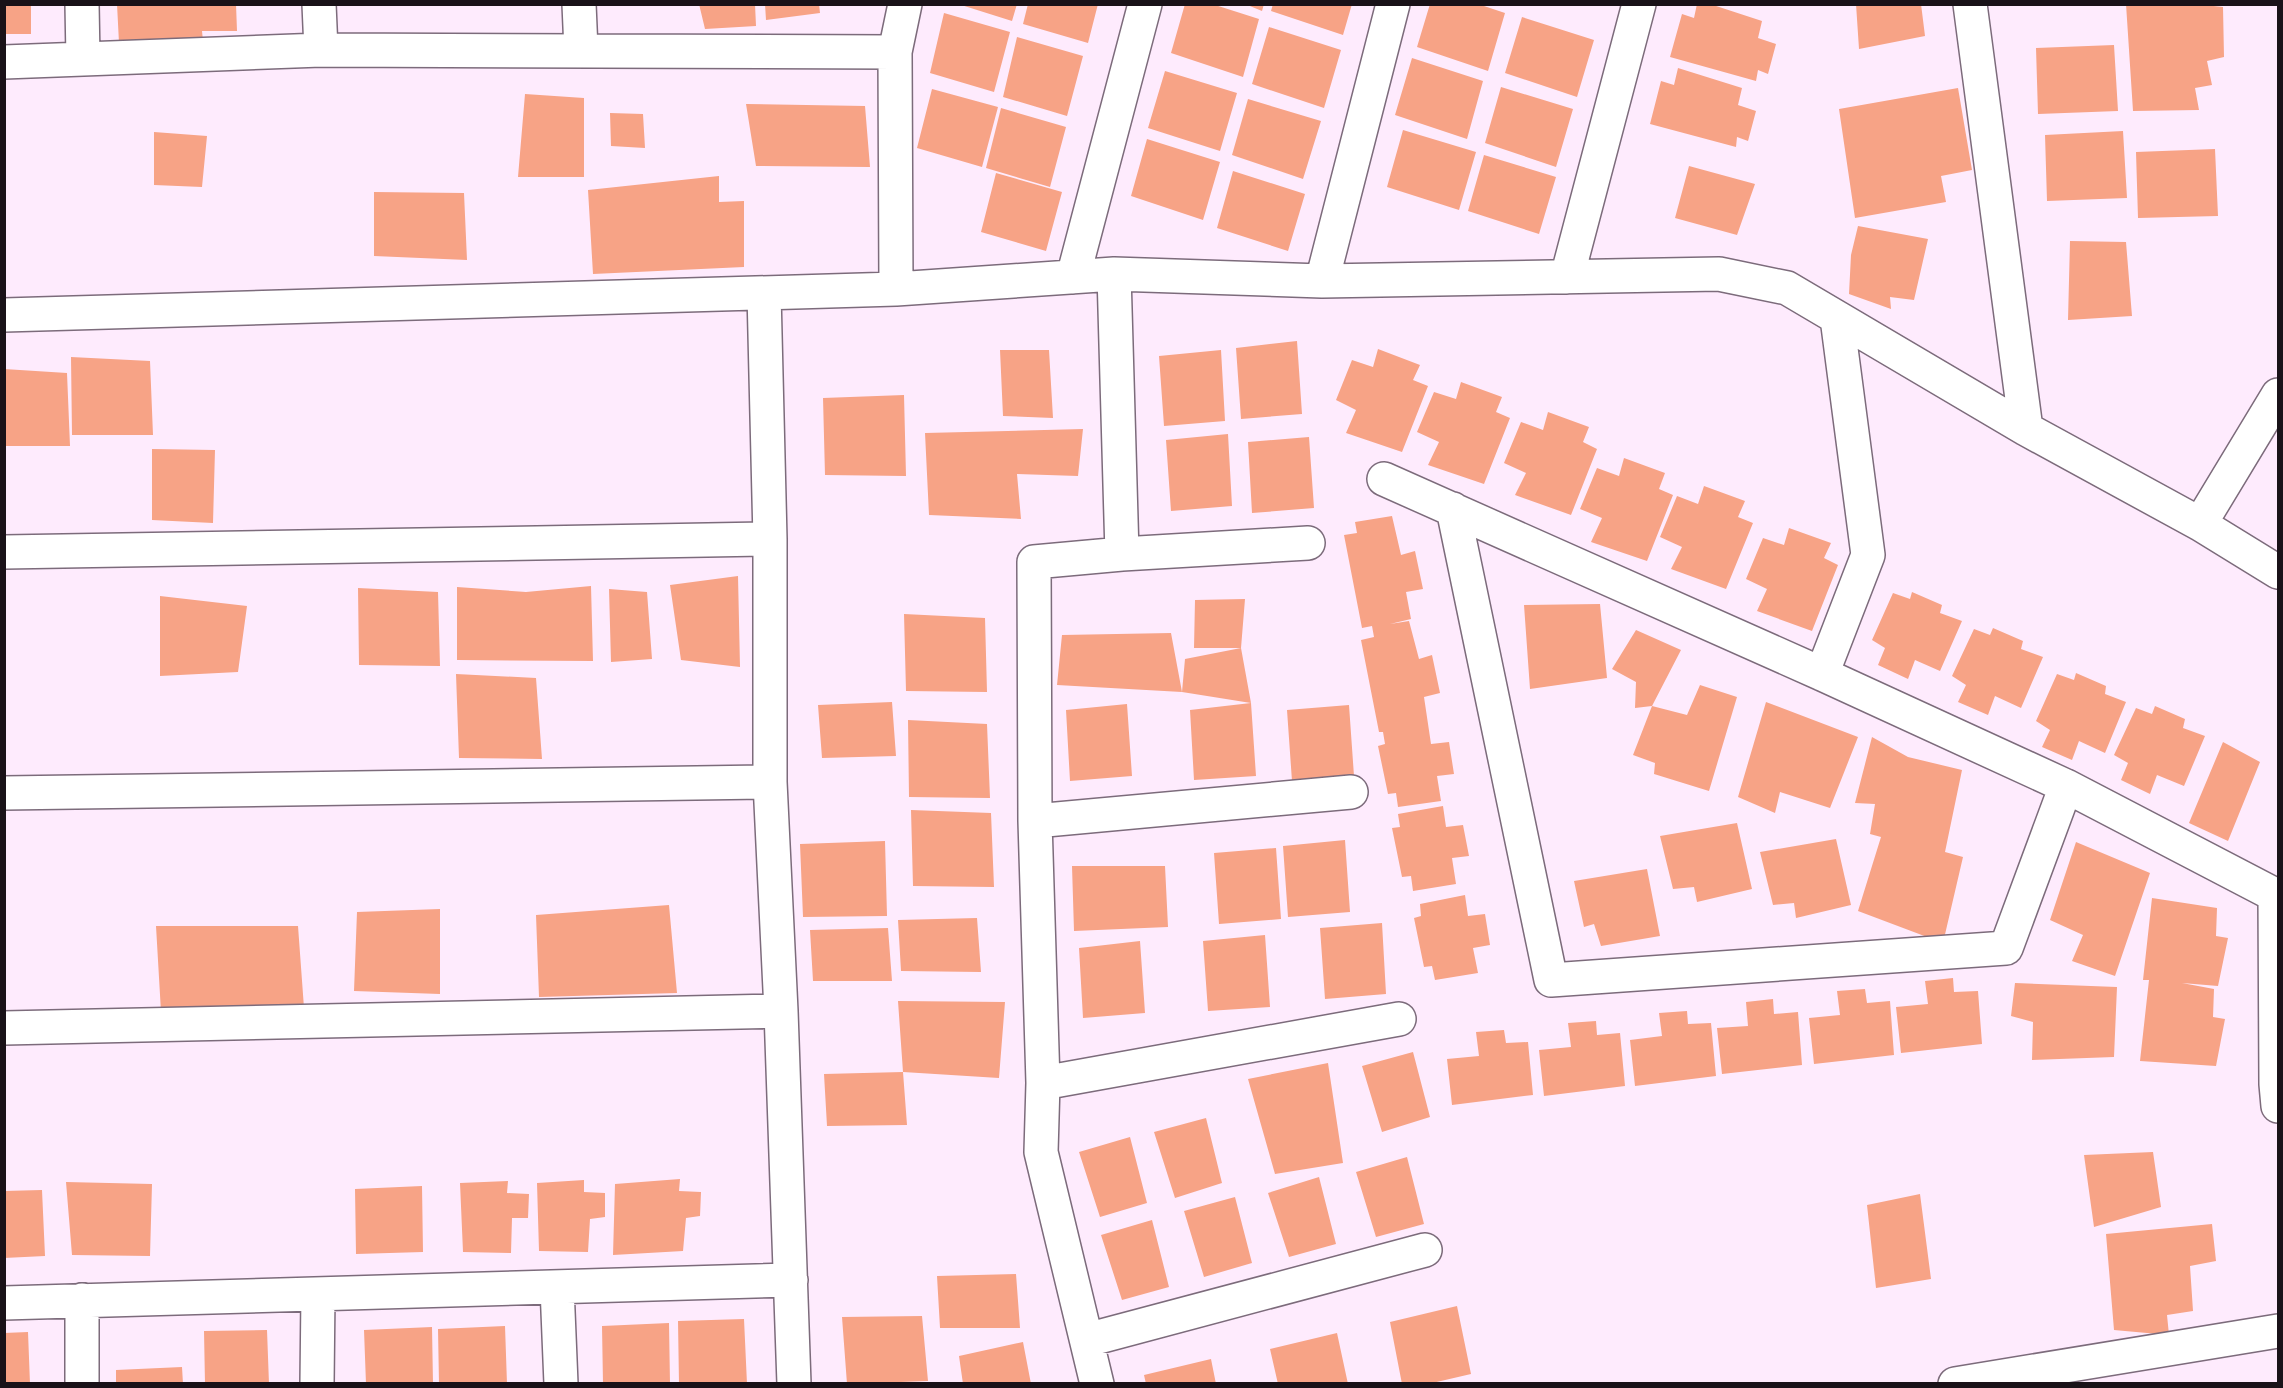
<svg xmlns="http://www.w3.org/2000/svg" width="2283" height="1388" viewBox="0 0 2283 1388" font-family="'Sofia Sans Condensed',sans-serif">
  <rect width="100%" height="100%" fill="#feebfd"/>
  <path fill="#f7a386" d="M4,4H31V34H4Z
    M117,4H236L237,31H202L203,41L119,43Z
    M699,4H755L756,26L705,29Z
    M765,4H819L820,13L766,20Z
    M958,4H1017L1012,21Z
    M1028,4H1098L1088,43L1023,24Z
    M1185,4H1212L1259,19L1243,77L1171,53Z
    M1245,4H1264L1262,11Z
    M1273,4H1352L1343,35L1271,11Z
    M1430,4H1478L1505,13L1488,71L1417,47Z
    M1697,4H1710L1762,21L1758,38L1776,44L1768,74L1758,70L1756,81L1670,57L1682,14L1694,18Z
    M1856,4H1921L1925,36L1859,49Z
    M2126,4H2195L2223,7L2224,57L2207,61L2212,85L2195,88L2199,110L2133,111Z
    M944,13L1010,32L994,92L930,73Z
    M1522,17L1594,40L1577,97L1505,73Z
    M1269,27L1341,50L1324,108L1252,84Z
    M1017,37L1083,56L1067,116L1003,97Z
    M2114,45L2118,111L2038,114L2036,48Z
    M1412,58L1483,81L1467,139L1395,115Z
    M1678,68L1742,88L1738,105L1756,111L1748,141L1737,137L1736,147L1650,124L1661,81L1674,85Z
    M1165,71L1237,93L1220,151L1148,128Z
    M1501,87L1573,109L1556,167L1485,143Z
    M1958,88L1972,170L1941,176L1946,202L1855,218L1839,109Z
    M932,89L998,107L982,167L917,148Z
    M525,94L584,98V177H518Z
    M1248,99L1321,121L1303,179L1232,155Z
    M746,104L865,106L870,167L756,166Z
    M1001,108L1066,127L1050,187L986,168Z
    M610,113L643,114L645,148L611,146Z
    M1403,130L1476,152L1459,210L1387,187Z
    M2123,131L2127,198L2047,201L2045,135Z
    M154,132L207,136L202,187L154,185Z
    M1147,139L1220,162L1203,220L1131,196Z
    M2215,149L2218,216L2138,218L2136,152Z
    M1484,155L1556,177L1539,234L1468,211Z
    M1689,166L1755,184L1737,235L1675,218Z
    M1233,171L1305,194L1288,251L1217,228Z
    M996,173L1062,192L1046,251L981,232Z
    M719,176V202L744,201V267L593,274L588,190Z
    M374,192L464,193L467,260L374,256Z
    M1858,226L1928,239L1914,300L1890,297L1891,309L1849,294L1851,255Z
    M2070,241L2126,242L2132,316L2068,320Z
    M1297,341L1302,414L1241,419L1236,348Z
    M1378,349L1420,365L1413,380L1428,386L1402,452L1346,433L1356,410L1336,400L1352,360L1373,367Z
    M1000,350H1049L1053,418L1003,416Z
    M1221,350L1225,421L1164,426L1159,356Z
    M71,357L150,361L153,435H72Z
    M4,369L67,373L70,446H4Z
    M1461,382L1502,397L1496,412L1510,418L1484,484L1428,465L1439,442L1417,432L1434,392L1456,399Z
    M904,395L906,476L825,475L823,398Z
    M1548,412L1589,427L1583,442L1597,449L1571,515L1515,495L1526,473L1504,463L1521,422L1543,430Z
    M1083,429L1078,476L1017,474L1021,519L929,515L925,433Z
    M1228,434L1232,506L1171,511L1166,440Z
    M1309,437L1314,508L1252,513L1248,442Z
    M152,449L215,450L213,523L152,520Z
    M1624,458L1665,473L1659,489L1673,495L1647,561L1591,542L1602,518L1580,509L1597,468L1619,476Z
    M1704,486L1745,501L1738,517L1753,523L1726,589L1671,569L1682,547L1660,537L1677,496L1698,504Z
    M1392,516L1401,555L1415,551L1423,589L1406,592L1411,619L1390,624L1409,621L1419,659L1432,655L1440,693L1424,697L1431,744L1449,742L1454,774L1437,776L1441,801L1398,807L1396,793L1388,794L1378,746L1385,744L1383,732H1379L1361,640L1374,637L1372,626L1362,628L1344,535L1357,533L1355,522Z
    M1789,528L1831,543L1824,558L1838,565L1812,631L1757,611L1767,589L1746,579L1763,538L1784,545Z
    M738,576L740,667L681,660L670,585Z
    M591,586L593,661L457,660V587L526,592Z
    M358,588L438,592L440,666L359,665Z
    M609,589L647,592L652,659L611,662Z
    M1912,592L1942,605L1940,613L1962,621L1940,671L1915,660L1908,679L1878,665L1885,648L1872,640L1893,593L1910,599Z
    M160,596L247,606L238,672L160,676Z
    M1245,599L1241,648L1251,703L1182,692L1185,659L1241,648H1194L1195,600Z
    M1600,604L1607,678L1530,689L1524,605Z
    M904,614L985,618L987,692L906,691Z
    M1993,628L2023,641L2021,649L2043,657L2021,708L1995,696L1988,715L1958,702L1966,685L1952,676L1974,629L1990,635Z
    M1636,630L1681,650L1652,706L1635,708L1636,682L1612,669Z
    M1171,633L1182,692L1057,685L1062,635Z
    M2076,673L2106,686L2105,694L2126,702L2105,753L2079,741L2072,760L2042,747L2050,730L2036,721L2057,674L2074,680Z
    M456,674L536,678L542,759L459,758Z
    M1700,685L1737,697L1709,791L1654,774L1655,763L1633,755L1652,706L1687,715Z
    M892,702L896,756L822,758L818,705Z
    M1766,702L1858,737L1830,808L1780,792L1775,813L1738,797Z
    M1251,703L1256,776L1194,780L1190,710Z
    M1127,704L1132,776L1070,781L1066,710Z
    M1349,705L1354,776L1292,781L1287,710Z
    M2155,706L2185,719L2183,728L2205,736L2184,786L2157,775L2150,794L2121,780L2128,763L2114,755L2136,708L2152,714Z
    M908,720L987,724L990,798L909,797Z
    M1872,737L1908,757L1962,770L1945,852L1963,857L1943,943L1858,911L1881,837L1870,834L1875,804L1855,803Z
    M2223,742L2260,762L2228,841L2189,823Z
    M1443,806L1446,827L1463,825L1469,856L1452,858L1456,884L1413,891L1411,876L1402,877L1392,828L1400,827L1398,814Z
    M911,810L991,813L994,887L913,886Z
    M1737,823L1752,889L1697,902L1694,887L1673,889L1660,836Z
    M1836,839L1851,905L1796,918L1794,903L1773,905L1760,852Z
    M1345,840L1350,912L1288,917L1283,846Z
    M885,841L887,916L803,917L800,844Z
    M2076,842L2150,873L2115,976L2072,961L2083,935L2050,920Z
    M1276,848L1281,919L1219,924L1214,853Z
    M1072,866H1165L1168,927L1074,931Z
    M1647,869L1660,936L1601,946L1594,924L1584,927L1574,881Z
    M1465,895L1468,916L1485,914L1490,945L1473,948L1478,973L1435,980L1432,966L1424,967L1414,918L1421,916L1420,904Z
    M2152,898L2217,908L2216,936L2228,938L2218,986L2182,983L2214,989L2213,1017L2225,1019L2216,1066L2140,1061L2149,980H2143Z
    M669,905L677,993L539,997L536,915Z
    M440,909V994L354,991L357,912Z
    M977,918L981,972L901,971L898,920Z
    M1382,923L1386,994L1325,999L1320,928Z
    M156,926H298L304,1008L161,1012Z
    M888,928L892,981H813L810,930Z
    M1265,935L1270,1007L1208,1011L1203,941Z
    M1140,941L1145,1013L1083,1018L1079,948Z
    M1953,978L1954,992L1978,991L1982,1044L1901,1053L1896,1007L1928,1004L1925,981Z
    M2015,983L2117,987L2114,1057L2032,1060L2033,1022L2011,1016Z
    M1865,989L1867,1003L1890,1001L1894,1055L1814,1064L1809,1018L1840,1015L1837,991Z
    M1773,999L1774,1014L1798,1012L1802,1065L1722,1074L1717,1028L1748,1026L1746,1002Z
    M898,1001L1005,1002L999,1078L903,1072Z
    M1687,1011L1688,1024L1711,1023L1716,1076L1635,1086L1630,1040L1662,1036L1659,1013Z
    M1596,1021L1597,1035L1620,1033L1625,1086L1544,1096L1539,1050L1571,1047L1568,1023Z
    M1504,1030L1506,1043L1528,1042L1533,1095L1452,1105L1447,1059L1479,1056L1476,1032Z
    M1413,1052L1430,1117L1382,1132L1362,1066Z
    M1328,1063L1343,1163L1275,1174L1248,1079Z
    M903,1072L907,1125L827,1126L824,1074Z
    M1206,1118L1222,1183L1175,1198L1154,1132Z
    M1130,1137L1147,1203L1100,1217L1079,1152Z
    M2153,1152L2161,1207L2094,1227L2084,1155Z
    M1407,1157L1424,1224L1376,1237L1356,1172Z
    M1319,1177L1336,1244L1289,1257L1268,1193Z
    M680,1179L679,1191L701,1192L700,1216L686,1218L683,1251L613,1255L615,1184Z
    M584,1180V1192L605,1193V1217L590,1219L588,1252L539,1251L537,1183Z
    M508,1181L507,1193L529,1194L528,1218H512L511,1253L463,1252L460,1183Z
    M66,1182L152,1184L150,1256L72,1255Z
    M422,1186L423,1252L356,1254L355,1189Z
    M42,1190L45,1256L4,1258V1191Z
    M1920,1194L1931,1279L1876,1288L1867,1205Z
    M1235,1197L1252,1263L1204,1277L1184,1211Z
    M1152,1220L1169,1287L1122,1300L1101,1235Z
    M2212,1224L2216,1261L2190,1266L2193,1311L2167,1315L2169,1335L2114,1330L2106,1234Z
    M1016,1274L1020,1328H940L937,1276Z
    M1457,1306L1471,1374L1428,1384H1402L1390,1322Z
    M922,1316L928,1381L847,1384L842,1317Z
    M744,1319L747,1384H679L678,1321Z
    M669,1323L670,1384H603L602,1326Z
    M505,1326L507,1384H439L438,1329Z
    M432,1327L433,1384H366L364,1330Z
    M267,1330L269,1384H205L204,1331Z
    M28,1332L30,1384H4V1333Z
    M1337,1333L1348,1384H1278L1270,1349Z
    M1023,1342L1031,1384H963L959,1356Z
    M1211,1359L1216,1384H1146L1144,1375Z
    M182,1367L183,1384H116V1370Z"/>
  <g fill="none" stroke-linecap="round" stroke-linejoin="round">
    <g stroke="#7c6b7b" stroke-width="36">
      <path id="street" d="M82,4L83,59
        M319,4L321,50
        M579,4L581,50
        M1970,4L2026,429
        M4,62L321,50L895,52
        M1073,277L1145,4
        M1567,277L1639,4
        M1322,281L1393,4
        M896,289L895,52L905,4
        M4,315L896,289L1114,274L1322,281L1719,274L1787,288L2026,429L2200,524L2278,572
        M1384,479L1822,674L2066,786L2275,895L2276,1084L2278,1106
        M1453,509L1551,980L2006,948L2066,786
        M2200,524L2278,395
        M4,552L770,539
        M1122,554L1308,543
        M1822,674L1868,555L1837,318
        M4,793L770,782
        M1035,821L1351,792
        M781,1011L794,1384
        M4,1028L781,1011L770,782V539L764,293
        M1043,1083L1399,1019
        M557,1287L561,1384
        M82,1300V1384
        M4,1303L791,1280
        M1087,1340L1425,1250
        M317,1384L318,1294
        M1097,1384L1041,1152L1043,1083L1035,821L1034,562L1122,554L1114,274
        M1955,1384L2278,1331"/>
    </g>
    <use href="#street" stroke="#fff" stroke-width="33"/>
  </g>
  <rect width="2283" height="1388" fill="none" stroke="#191218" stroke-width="12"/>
</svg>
